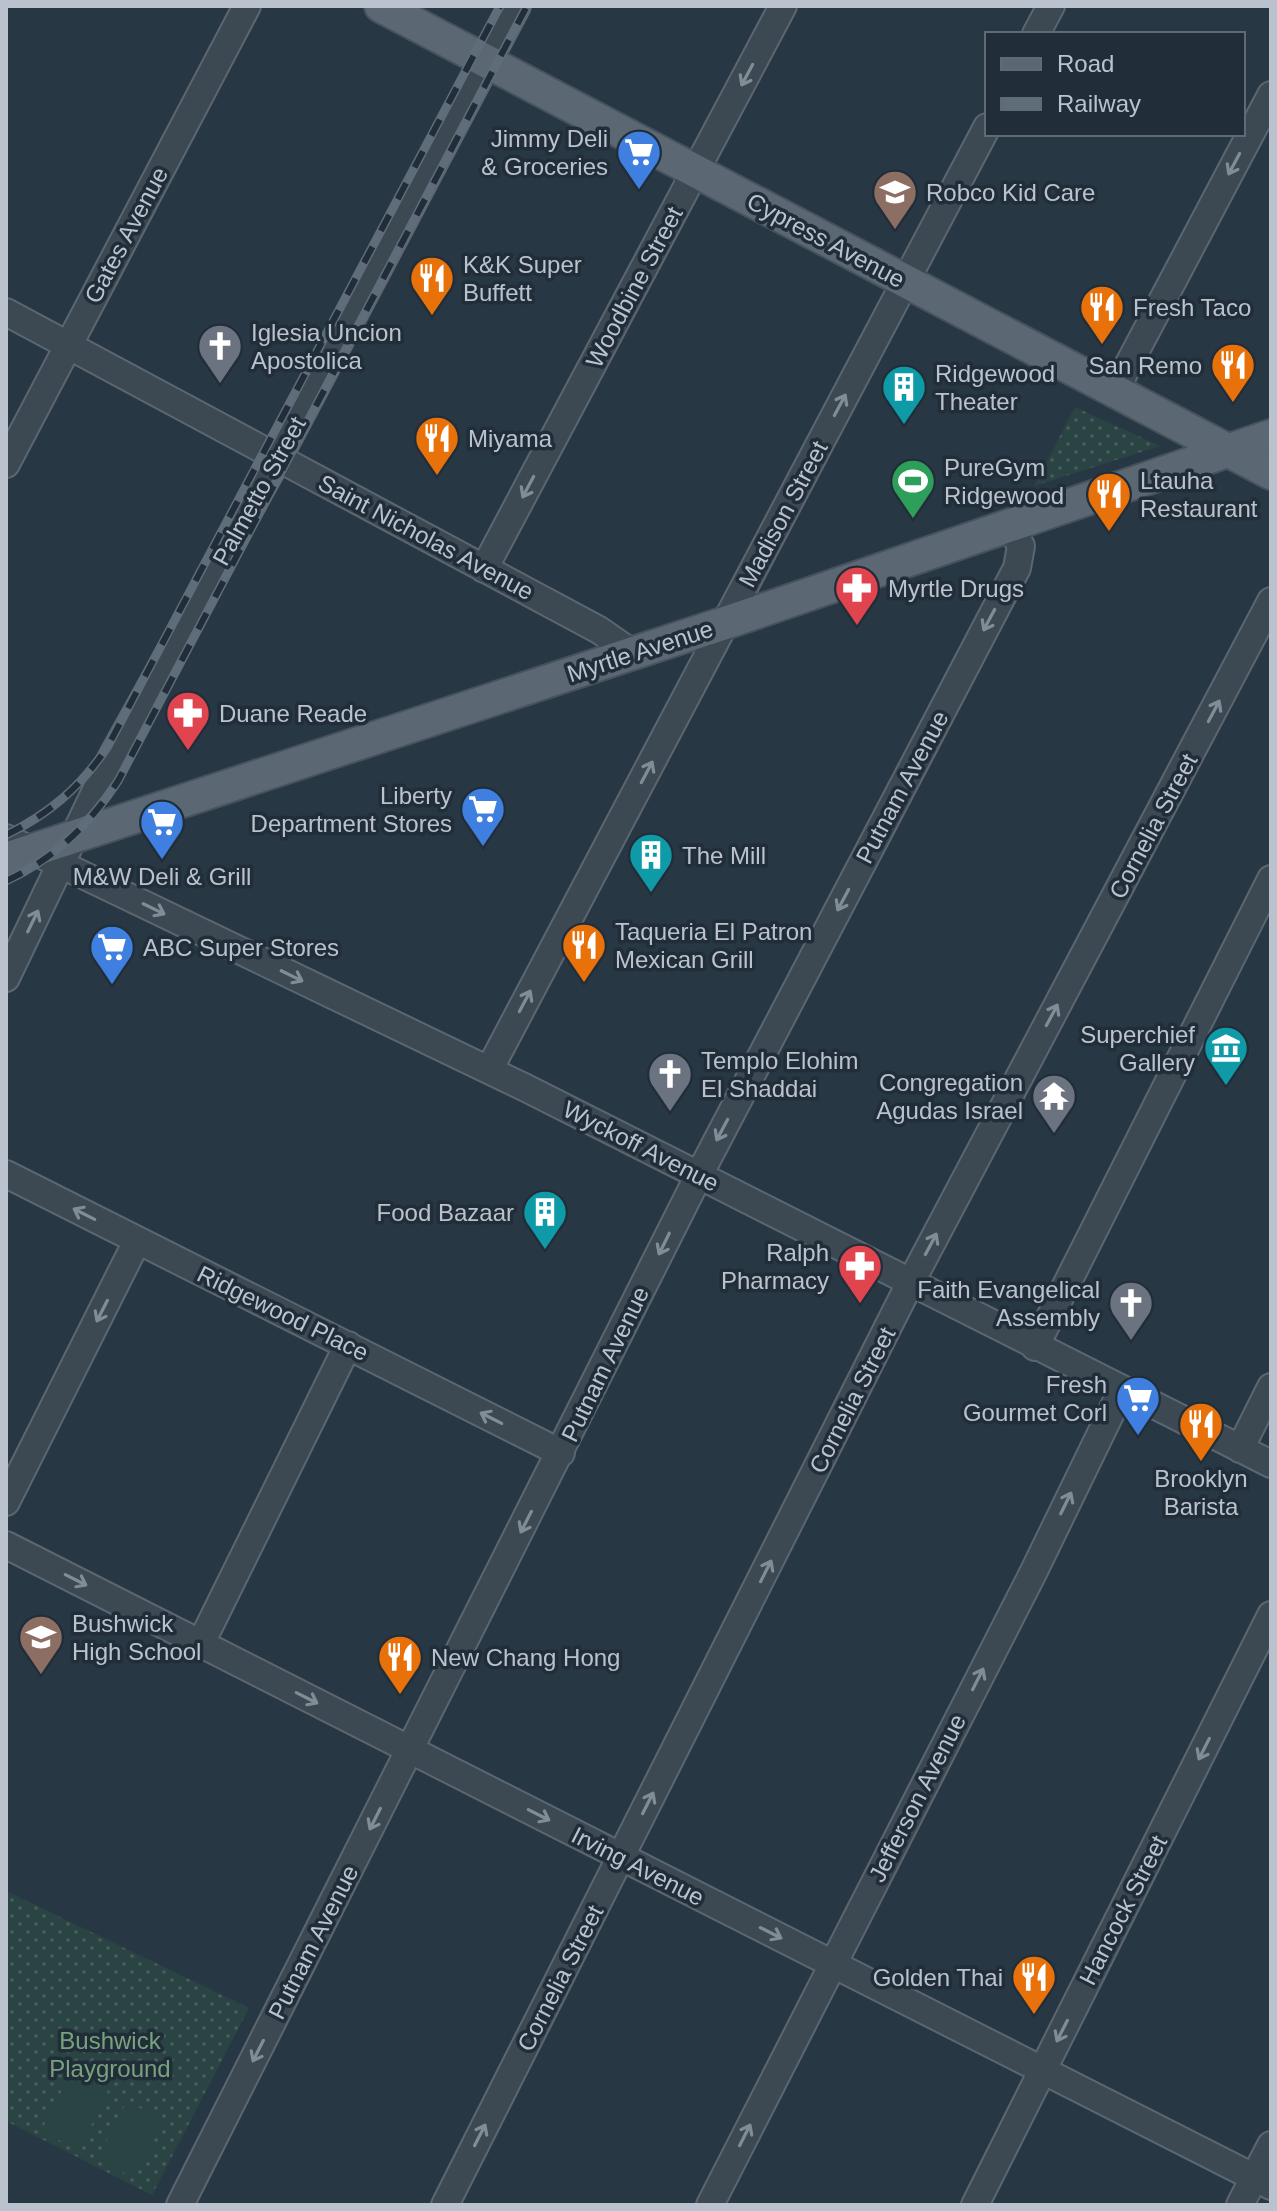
<svg xmlns="http://www.w3.org/2000/svg" width="1277" height="2211" viewBox="0 0 1277 2211" font-family="Helvetica,sans-serif">
  <defs>
    <pattern id="grass-dots" width="8" height="8" patternUnits="userSpaceOnUse" patternTransform="scale(2)"><rect width="8" height="8" fill="#2a4444"/><path d="M2 2h.1M6 6h.1" fill="none" stroke="#475d5e" stroke-width="1.8" stroke-linecap="round"/></pattern>
  </defs>
  <rect width="100%" height="100%" fill="#283744"/>
  <path fill="url(#grass-dots)" d="M1075,407L1079,409L1160,446L1034,486Z
    M6,1891L249,2008L152,2195L6,2121Z"/>
  <path fill="#2a4444" d="M71,2073L108,2092L79,2150L41,2131Z
    M127,2101L164,2121L134,2178L97,2159Z"/>
  <g fill="none" stroke-linecap="round" stroke-linejoin="round">
    <g stroke="#5b6671" stroke-width="30">
      <path id="minor" d="M1036,34L1051,6
        M6,312L599,630L632,653
        M1114,392L1271,95
        M6,464L247,6
        M484,569L783,6
        M6,838L526,1088L1271,1464
        M6,978L113,755L278,458L517,6
        M489,1070L987,127
        M6,1174L561,1453
        M1035,1347L1271,879
        M1240,1449L1271,1387
        M6,1502L137,1241
        M6,1545L1271,2186
        M201,1643L348,1345
        M180,2205L699,1175L1017,568L1021,546L1009,524
        M445,2205L902,1299L1271,601
        M710,2205L1033,1573L1122,1390
        M975,2205L1271,1615
        M1240,2205L1271,2145"/>
    </g>
    <g stroke="#46525d" stroke-width="36">
      <path id="major" d="M381,6L1271,473
        M6,859L725,623L1271,436"/>
    </g>
    <use href="#minor" stroke="#3c4953" stroke-width="26"/>
    <use href="#major" stroke="#5b6873" stroke-width="32"/>
    <g stroke="#5f6d7a" stroke-width="9">
      <path id="rail" d="M6,835C49,814 81,787 108,746L500,6
        M6,881C54,859 89,825 118,781L527,6"/>
    </g>
    <use href="#rail" stroke="#212e39" stroke-width="6" stroke-dasharray="18" stroke-linecap="butt"/>
  </g>
  <defs><path id="oneway-shaft" d="M-6 0H5M1.5-3L5.5 0L1.5 3" fill="none" stroke-width="1.6" stroke-linecap="round" stroke-linejoin="round" transform="scale(2)"/></defs>
  <g stroke="#818c96">
    <use href="#oneway-shaft" transform="translate(747 75) rotate(118)"/>
    <use href="#oneway-shaft" transform="translate(1234 164) rotate(118)"/>
    <use href="#oneway-shaft" transform="translate(840 405) rotate(-62)"/>
    <use href="#oneway-shaft" transform="translate(528 487) rotate(118)"/>
    <use href="#oneway-shaft" transform="translate(989 620) rotate(118)"/>
    <use href="#oneway-shaft" transform="translate(1214 711) rotate(-62)"/>
    <use href="#oneway-shaft" transform="translate(647 772) rotate(-62)"/>
    <use href="#oneway-shaft" transform="translate(843 900) rotate(118)"/>
    <use href="#oneway-shaft" transform="translate(154 909) rotate(26)"/>
    <use href="#oneway-shaft" transform="translate(33 921) rotate(-64)"/>
    <use href="#oneway-shaft" transform="translate(292 976) rotate(26)"/>
    <use href="#oneway-shaft" transform="translate(525 1001) rotate(-62)"/>
    <use href="#oneway-shaft" transform="translate(1052 1015) rotate(-62)"/>
    <use href="#oneway-shaft" transform="translate(722 1130) rotate(118)"/>
    <use href="#oneway-shaft" transform="translate(84 1214) rotate(-153)"/>
    <use href="#oneway-shaft" transform="translate(664 1244) rotate(116)"/>
    <use href="#oneway-shaft" transform="translate(931 1244) rotate(-62)"/>
    <use href="#oneway-shaft" transform="translate(102 1311) rotate(117)"/>
    <use href="#oneway-shaft" transform="translate(491 1418) rotate(-153)"/>
    <use href="#oneway-shaft" transform="translate(1066 1503) rotate(-64)"/>
    <use href="#oneway-shaft" transform="translate(526 1522) rotate(117)"/>
    <use href="#oneway-shaft" transform="translate(766 1571) rotate(-63)"/>
    <use href="#oneway-shaft" transform="translate(76 1580) rotate(27)"/>
    <use href="#oneway-shaft" transform="translate(978 1679) rotate(-63)"/>
    <use href="#oneway-shaft" transform="translate(307 1698) rotate(27)"/>
    <use href="#oneway-shaft" transform="translate(1204 1749) rotate(117)"/>
    <use href="#oneway-shaft" transform="translate(648 1803) rotate(-63)"/>
    <use href="#oneway-shaft" transform="translate(539 1815) rotate(27)"/>
    <use href="#oneway-shaft" transform="translate(375 1819) rotate(117)"/>
    <use href="#oneway-shaft" transform="translate(771 1933) rotate(27)"/>
    <use href="#oneway-shaft" transform="translate(1062 2031) rotate(117)"/>
    <use href="#oneway-shaft" transform="translate(258 2051) rotate(117)"/>
    <use href="#oneway-shaft" transform="translate(480 2135) rotate(-63)"/>
    <use href="#oneway-shaft" transform="translate(745 2135) rotate(-63)"/>
  </g>
  <defs>
    <g id="supermarket-pin" transform="scale(2.3)"><path d="M0 17L-7.5 6A9.5 9.5 0 1 1 7.5 6Z" fill="#3f7fe0" stroke="#212e39"/><path d="M-6-5.5h2.5l.6 2H6L4.5 2H-2.5L-4.4-4H-6ZM-1.5 3.2a1.3 1.3 0 1 0 .1 0ZM3 3.2a1.3 1.3 0 1 0 .1 0Z" fill="#fff"/></g>
    <g id="school-pin" transform="scale(2.3)"><path d="M0 17L-7.5 6A9.5 9.5 0 1 1 7.5 6Z" fill="#8d6e63" stroke="#212e39"/><path d="M0-5L7-2L0 1L-7-2ZM-4 1L0 2.5L4 1V4Q0 6-4 4Z" fill="#fff"/></g>
    <g id="restaurant-pin" transform="scale(2.3)"><path d="M0 17L-7.5 6A9.5 9.5 0 1 1 7.5 6Z" fill="#e8710a" stroke="#212e39"/><path d="M-5-6h1v4h1v-4h1v4h1v-4h1v5L-1.5 .5V6h-2V.5L-5-1ZM5-6V6H3V1.5H1.5Q1.5-4 5-6Z" fill="#fff"/></g>
    <g id="church-pin" transform="scale(2.3)"><path d="M0 17L-7.5 6A9.5 9.5 0 1 1 7.5 6Z" fill="#6b7280" stroke="#212e39"/><path d="M-1.2-6h2.4v3.5h3.3v2.4h-3.3V6h-2.4V-.1h-3.3v-2.4h3.3Z" fill="#fff"/></g>
    <g id="building-pin" transform="scale(2.3)"><path d="M0 17L-7.5 6A9.5 9.5 0 1 1 7.5 6Z" fill="#0f9aa8" stroke="#212e39"/><path d="M-4-6H4V6H1V3H-1V6H-4ZM-2.5-4.3h1.7v1.8h-1.7ZM.8-4.3h1.7v1.8H.8ZM-2.5-1h1.7V.8h-1.7ZM.8-1h1.7V.8H.8Z" fill="#fff"/></g>
    <g id="stadium-pin" transform="scale(2.3)"><path d="M0 17L-7.5 6A9.5 9.5 0 1 1 7.5 6Z" fill="#2e9e5b" stroke="#212e39"/><path d="M0-5a6.5 5 0 1 0 0 10a6.5 5 0 1 0 0-10ZM-3.5-1.8h7v3.6h-7Z" fill="#fff"/></g>
    <g id="pharmacy-pin" transform="scale(2.3)"><path d="M0 17L-7.5 6A9.5 9.5 0 1 1 7.5 6Z" fill="#e0444e" stroke="#212e39"/><path d="M-2-6h4v4h4v4h-4v4h-4v-4h-4v-4h4Z" fill="#fff"/></g>
    <g id="museum-pin" transform="scale(2.3)"><path d="M0 17L-7.5 6A9.5 9.5 0 1 1 7.5 6Z" fill="#0f9aa8" stroke="#212e39"/><path d="M0-6L6-3V-2H-6V-3ZM-5-1h2V3h-2ZM-1-1h2V3h-2ZM3-1h2V3H3ZM-6 4H6V6H-6Z" fill="#fff"/></g>
    <g id="temple-pin" transform="scale(2.3)"><path d="M0 17L-7.5 6A9.5 9.5 0 1 1 7.5 6Z" fill="#6b7280" stroke="#212e39"/><path d="M0-6L5-2H3V0L6.5 2.5H4V6H1.5V3h-3V6H-4V2.5H-6.5L-3 0V-2H-5Z" fill="#fff"/></g>
  </defs>
  <g fill-rule="evenodd">
    <use href="#supermarket-pin" x="639" y="152"/>
    <use href="#school-pin" x="895" y="192"/>
    <use href="#restaurant-pin" x="432" y="278"/>
    <use href="#restaurant-pin" x="1102" y="307"/>
    <use href="#church-pin" x="220" y="346"/>
    <use href="#restaurant-pin" x="1233" y="365"/>
    <use href="#building-pin" x="904" y="387"/>
    <use href="#restaurant-pin" x="437" y="438"/>
    <use href="#stadium-pin" x="913" y="481"/>
    <use href="#restaurant-pin" x="1109" y="494"/>
    <use href="#pharmacy-pin" x="857" y="588"/>
    <use href="#pharmacy-pin" x="188" y="713"/>
    <use href="#supermarket-pin" x="483" y="809"/>
    <use href="#supermarket-pin" x="162" y="822"/>
    <use href="#building-pin" x="651" y="855"/>
    <use href="#restaurant-pin" x="584" y="945"/>
    <use href="#supermarket-pin" x="112" y="947"/>
    <use href="#museum-pin" x="1226" y="1048"/>
    <use href="#church-pin" x="670" y="1074"/>
    <use href="#temple-pin" x="1054" y="1096"/>
    <use href="#building-pin" x="545" y="1212"/>
    <use href="#pharmacy-pin" x="860" y="1266"/>
    <use href="#church-pin" x="1131" y="1303"/>
    <use href="#supermarket-pin" x="1138" y="1398"/>
    <use href="#restaurant-pin" x="1201" y="1424"/>
    <use href="#school-pin" x="41" y="1637"/>
    <use href="#restaurant-pin" x="400" y="1657"/>
    <use href="#restaurant-pin" x="1034" y="1977"/>
  </g>
  <g text-anchor="middle" dominant-baseline="central" stroke-width="7" stroke-linejoin="round" paint-order="stroke">
    <g font-size="24" fill="#bac3cd" stroke="#212e39" text-anchor="start">
      <text x="608" y="138" text-anchor="end">Jimmy Deli<tspan x="608" dy="28">&amp; Groceries</tspan></text>
      <text x="926" y="192">Robco Kid Care</text>
      <text x="463" y="264">K&amp;K Super<tspan x="463" dy="28">Buffett</tspan></text>
      <text x="1133" y="307">Fresh Taco</text>
      <text x="251" y="332">Iglesia Uncion<tspan x="251" dy="28">Apostolica</tspan></text>
      <text x="1202" y="365" text-anchor="end">San Remo</text>
      <text x="935" y="373">Ridgewood<tspan x="935" dy="28">Theater</tspan></text>
      <text x="468" y="438">Miyama</text>
      <text x="944" y="467">PureGym<tspan x="944" dy="28">Ridgewood</tspan></text>
      <text x="1140" y="480">Ltauha<tspan x="1140" dy="28">Restaurant</tspan></text>
      <text x="888" y="588">Myrtle Drugs</text>
      <text x="219" y="713">Duane Reade</text>
      <text x="452" y="795" text-anchor="end">Liberty<tspan x="452" dy="28">Department Stores</tspan></text>
      <text x="682" y="855">The Mill</text>
      <text x="162" y="876" text-anchor="middle">M&amp;W Deli &amp; Grill</text>
      <text x="615" y="931">Taqueria El Patron<tspan x="615" dy="28">Mexican Grill</tspan></text>
      <text x="143" y="947">ABC Super Stores</text>
      <text x="1195" y="1034" text-anchor="end">Superchief<tspan x="1195" dy="28">Gallery</tspan></text>
      <text x="701" y="1060">Templo Elohim<tspan x="701" dy="28">El Shaddai</tspan></text>
      <text x="1023" y="1082" text-anchor="end">Congregation<tspan x="1023" dy="28">Agudas Israel</tspan></text>
      <text x="514" y="1212" text-anchor="end">Food Bazaar</text>
      <text x="829" y="1252" text-anchor="end">Ralph<tspan x="829" dy="28">Pharmacy</tspan></text>
      <text x="1100" y="1289" text-anchor="end">Faith Evangelical<tspan x="1100" dy="28">Assembly</tspan></text>
      <text x="1107" y="1384" text-anchor="end">Fresh<tspan x="1107" dy="28">Gourmet Corl</tspan></text>
      <text x="1201" y="1478" text-anchor="middle">Brooklyn<tspan x="1201" dy="28">Barista</tspan></text>
      <text x="72" y="1623">Bushwick<tspan x="72" dy="28">High School</tspan></text>
      <text x="431" y="1657">New Chang Hong</text>
      <text x="1003" y="1977" text-anchor="end">Golden Thai</text>
    </g>
    <g font-size="24" fill="#bac3cd" stroke="#212e39">
      <text transform="translate(126 235) rotate(-62)">Gates Avenue</text>
      <text transform="translate(826 240) rotate(28)">Cypress Avenue</text>
      <text transform="translate(634 287) rotate(-62)">Woodbine Street</text>
      <text transform="translate(259 491) rotate(-61)">Palmetto Street</text>
      <text transform="translate(783 514) rotate(-62)">Madison Street</text>
      <text transform="translate(426 537) rotate(28)">Saint Nicholas Avenue</text>
      <text transform="translate(640 651) rotate(-18)">Myrtle Avenue</text>
      <text transform="translate(902 787) rotate(-62)">Putnam Avenue</text>
      <text transform="translate(1153 826) rotate(-62)">Cornelia Street</text>
      <text transform="translate(641 1146) rotate(27)">Wyckoff Avenue</text>
      <text transform="translate(283 1313) rotate(26)">Ridgewood Place</text>
      <text transform="translate(605 1364) rotate(-64)">Putnam Avenue</text>
      <text transform="translate(852 1400) rotate(-63)">Cornelia Street</text>
      <text transform="translate(917 1798) rotate(-63)">Jefferson Avenue</text>
      <text transform="translate(638 1866) rotate(27)">Irving Avenue</text>
      <text transform="translate(1123 1910) rotate(-63)">Hancock Street</text>
      <text transform="translate(313 1942) rotate(-63)">Putnam Avenue</text>
      <text transform="translate(560 1978) rotate(-63)">Cornelia Street</text>
    </g>
    <g font-size="24" fill="#78a27d" stroke="#212e39">
      <text x="110" y="2040">Bushwick<tspan x="110" dy="28">Playground</tspan></text>
    </g>
  </g>
  <rect width="1277" height="2211" fill="none" stroke="#bac3cd" stroke-width="16"/>
  <rect x="985" y="32" width="260" height="104" fill="#212e39" stroke="#5e6a74" stroke-width="2"/>
  <rect x="1001" y="58" width="40" height="12" fill="#5b6873" stroke="#5e6a74" stroke-width="2"/>
  <text x="1057" y="72" font-size="24" fill="#bac3cd">Road</text>
  <rect x="1001" y="98" width="40" height="12" fill="#5f6d7a" stroke="#5e6a74" stroke-width="2"/>
  <text x="1057" y="112" font-size="24" fill="#bac3cd">Railway</text>
</svg>
